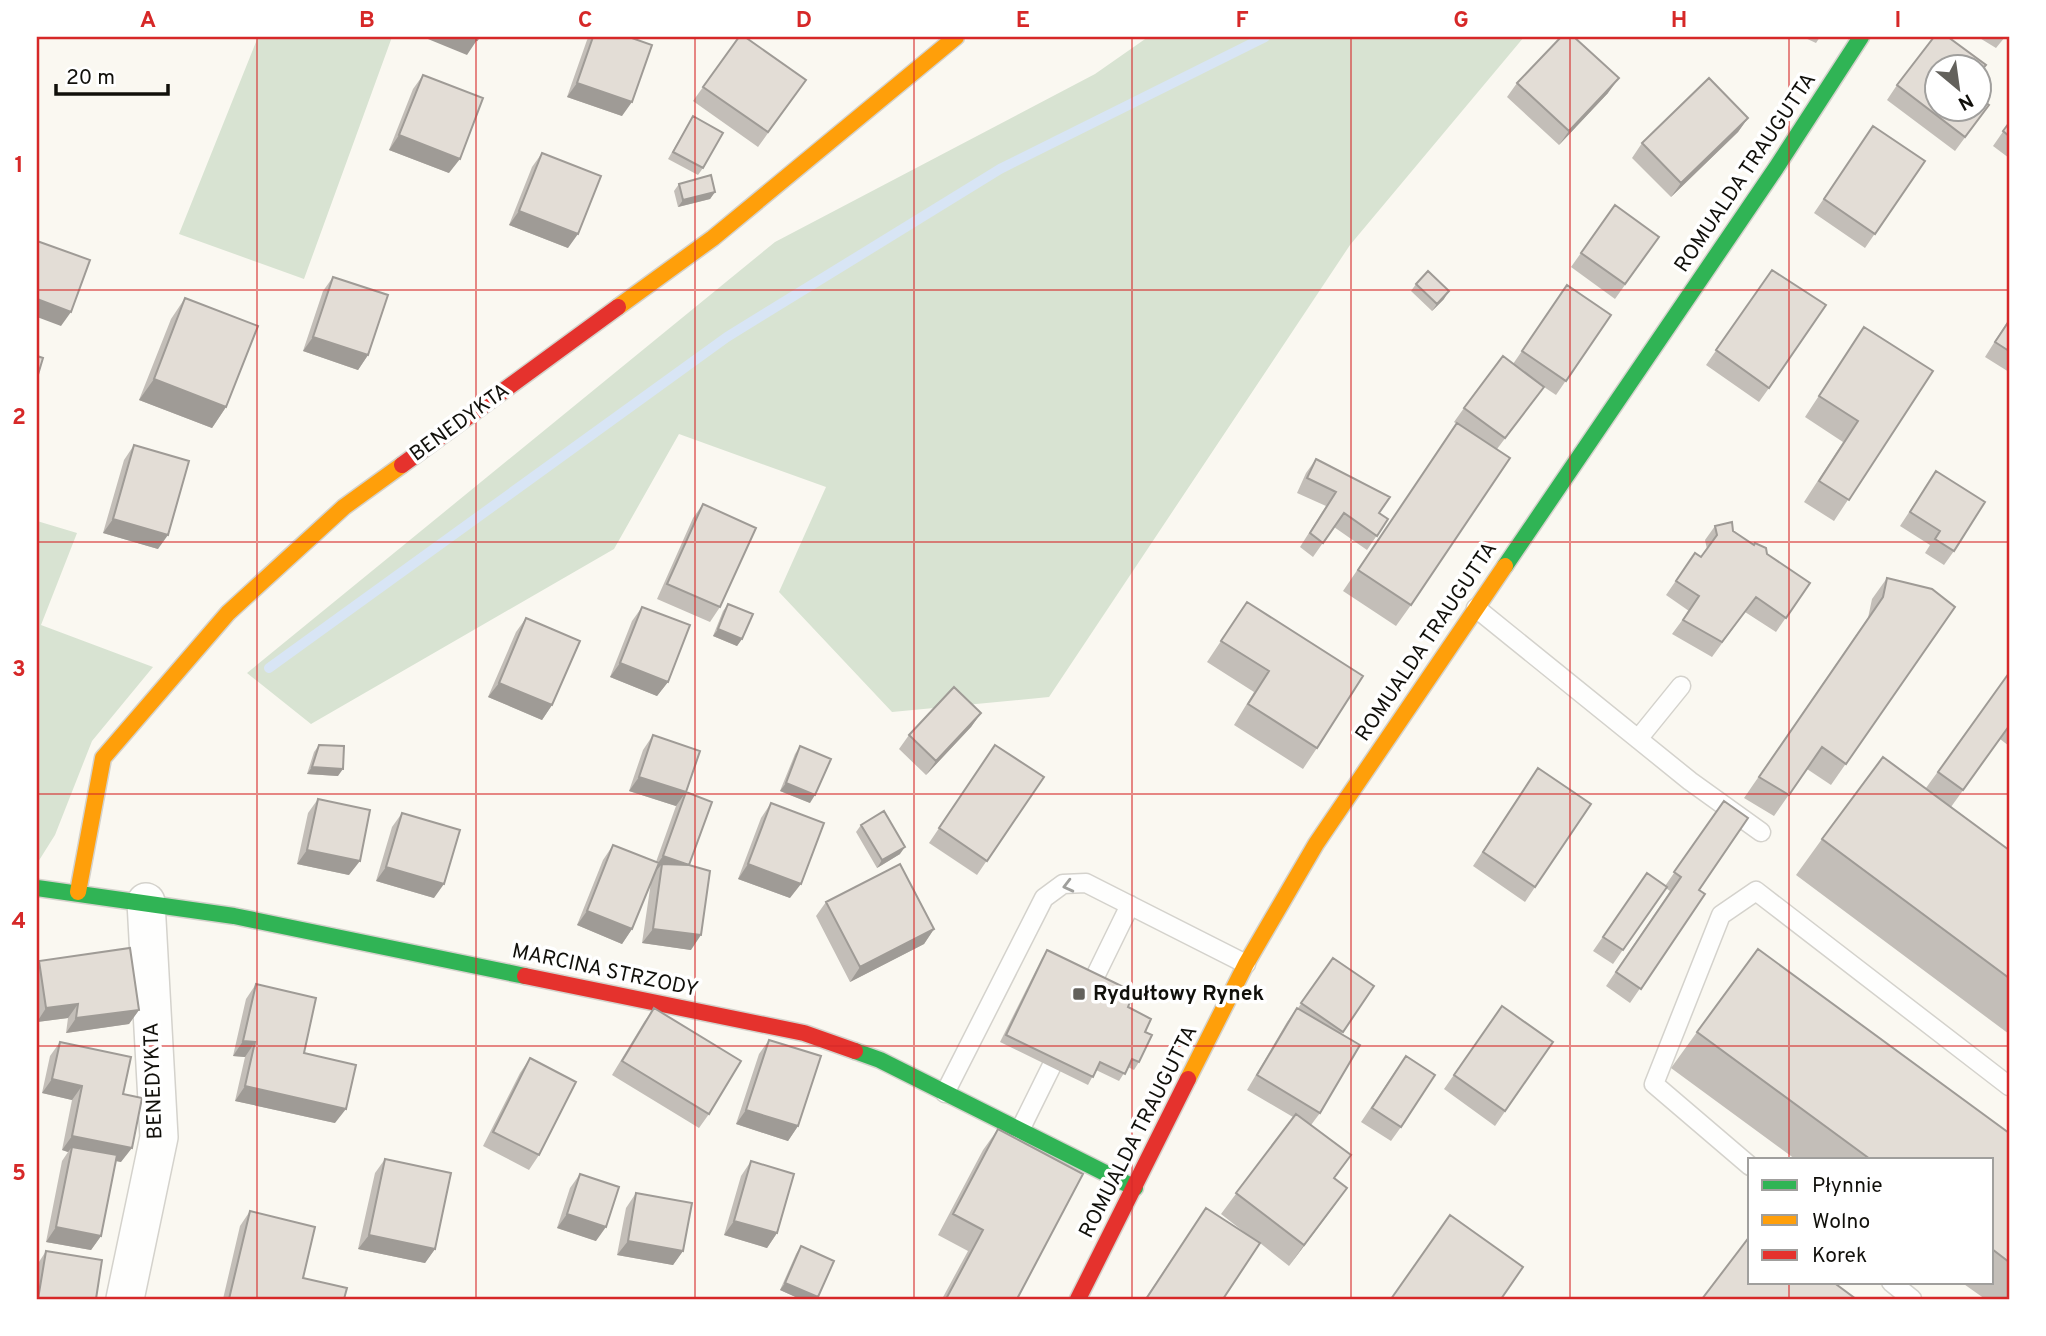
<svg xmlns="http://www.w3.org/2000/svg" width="2046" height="1336" viewBox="0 0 2046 1336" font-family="Overpass,sans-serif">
  <rect width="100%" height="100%" fill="#faf8f1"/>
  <path fill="#d8e3d2" d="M258,37H392L304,279L179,234Z
    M1148,37H1524L1350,245L1049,697L892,712L779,592L826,487L679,434L614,549L311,724L247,673L775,242L1095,74Z
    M37,521L77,533L41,625L153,667L92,741L55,835L38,862Z"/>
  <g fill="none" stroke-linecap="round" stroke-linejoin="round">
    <path stroke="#d8e5f5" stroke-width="10" d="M269,668L727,337L1000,169L1265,37"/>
    <g stroke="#d4d2cc" stroke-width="21">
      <path id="lane" d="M1476,608L1690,781L1761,832
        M1638,739L1681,686
        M1087,993L1130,905
        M945,1093L1044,898L1063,884L1086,883L1246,964
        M1020,1130L1061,1047
        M1750,1166L1654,1084L1721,915L1756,891L2009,1086
        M1891,1282L1912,1299"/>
    </g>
    <g stroke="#d4d2cc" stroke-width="40">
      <path id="street" d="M125,1299L159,1137L146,902"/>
    </g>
    <g stroke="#d4d2cc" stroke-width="19">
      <path id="fast" d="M1505,566L1776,168L1861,37
        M37,888L234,916L525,976
        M855,1051L880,1060L1135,1188"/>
    </g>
    <g stroke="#d4d2cc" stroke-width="19">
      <path id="slow" d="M618,307L713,238L956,37
        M78,892L103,758L228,613L344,507L402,465
        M1188,1079L1246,964L1316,844L1505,566"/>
    </g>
    <g stroke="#d4d2cc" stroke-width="19">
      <path id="jam" d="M402,465L618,307
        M525,976L804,1033L855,1051
        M1078,1299L1188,1079"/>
    </g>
    <use href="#lane" stroke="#fefefd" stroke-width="18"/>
    <use href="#street" stroke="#fefefd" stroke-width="37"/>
    <use href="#fast" stroke="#30b455" stroke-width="16"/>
    <use href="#slow" stroke="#ff9f0a" stroke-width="16"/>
    <use href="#jam" stroke="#e5322d" stroke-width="16"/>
  </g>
  <path fill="#c3beb8" d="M589,37H629L622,116L567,97L587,40Z
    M739,37L806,80L758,147L693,101Z
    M1803,37H1820L1816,43Z
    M1978,37H2005L1996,48Z
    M1937,66L1989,105L1955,151L1887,100L1897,85Z
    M423,75L449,173L389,150L413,89Z
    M1517,83L1608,93L1559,145L1507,97Z
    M693,116L703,168L698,175L668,159Z
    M1748,118L1738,132L1671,197L1632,158L1642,143Z
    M2009,123V158L1993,146Z
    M1873,126L1925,161L1865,248L1814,213Z
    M542,153L568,248L509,225L532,167Z
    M679,184L715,192L710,199L678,207L674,191Z
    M1615,205L1659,237L1615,299L1571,267Z
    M1772,270L1769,388L1759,402L1706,365Z
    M333,277L368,355L358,370L303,351L323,291Z
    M1416,284L1444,299L1432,311L1411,291Z
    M1567,285L1611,315L1556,395L1544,387L1497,449L1411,605L1396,626L1343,591L1457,424L1454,422L1464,408L1513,364Z
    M185,298L226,407L212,428L139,400L171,319Z
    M2009,319V372L1985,357Z
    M1864,327L1933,371L1834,521L1804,502L1843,442L1805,417Z
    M134,445L158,549L103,533L124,460Z
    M1316,459L1379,513L1388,519L1367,550L1334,527L1313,557L1300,547L1326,506L1297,493L1306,473Z
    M1936,471L1954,551L1944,565L1925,553L1930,545L1900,526Z
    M703,504L720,607L710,622L657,599L693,518Z
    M1715,526L1733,531L1810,583L1776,632L1745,612L1712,657L1672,634L1689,611L1666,595L1695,553L1701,557L1707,549L1705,540Z
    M1887,578L1955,607L1831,785L1807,769L1774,816L1744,798L1868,618L1872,599Z
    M1247,602L1317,748L1303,769L1234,725L1254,692L1207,662Z
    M728,604L742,639L737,646L713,636L723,611Z
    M642,607L668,682L657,696L610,677L632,621Z
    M526,618L552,705L542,720L488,697L516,632Z
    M2009,673V746L2000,739L1951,807L2009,850V1034L1796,875L1822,839L1926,788Z
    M981,713L971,727L926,775L899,749L909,735Z
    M653,735L686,792L691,950L642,943L651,882L632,929L622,944L577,925L603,860L613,845L656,862L676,806L629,791L643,750Z
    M319,745L338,776L307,774L314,752Z
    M995,745L1044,777L977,875L929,843Z
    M800,746L810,803L780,791L795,754Z
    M1538,768L1591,804L1525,902L1473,866Z
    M318,799L349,875L297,864L308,813Z
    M1724,801L1699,890L1705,894L1630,1003L1606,986L1670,891L1666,888L1613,964L1593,951L1647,873L1665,886Z
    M771,803L790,898L738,879L761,818Z
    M402,813L434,898L376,881L392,827Z
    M861,825L900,854L877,868L856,832Z
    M826,902L934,929L924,944L850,982L816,916Z
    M1047,950L1128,1007L1145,1032L1139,1062L1134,1070L1128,1067L1119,1081L1096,1070L1088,1085L1000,1042L1042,958Z
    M1333,958L1374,986L1341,1034L1320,1113L1311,1125L1335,1179L1347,1188L1289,1266L1260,1243L1223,1299H1145L1206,1208L1253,1239L1221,1214L1293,1117L1247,1090L1287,1022L1297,1008H1298Z
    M39,961L139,1010L129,1024L66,1033L68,1018L37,1022V964Z
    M256,984L304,1053L335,1123L235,1101L245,1057L233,1056L246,999Z
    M1502,1006L1553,1042L1495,1126L1444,1089Z
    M654,1008L709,1114L699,1128L612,1075L644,1022Z
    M1697,1032L2009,1133V1299H1985L1961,1282H1992V1159H1795L1671,1068Z
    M769,1040L798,1126L788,1141L736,1124L759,1054Z
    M60,1042L123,1094L121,1162L116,1161L101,1236L91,1250L46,1242L62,1161L68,1152L62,1150L72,1100L42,1093L50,1056Z
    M530,1058L539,1155L529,1170L483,1146L520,1073Z
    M1396,1070L1401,1127L1391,1141L1361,1122Z
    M998,1129L1017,1299H942L968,1251L938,1235L983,1150Z
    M385,1159L435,1249L425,1263L358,1249L375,1173Z
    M751,1161L777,1233L767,1248L724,1235L741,1176Z
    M580,1174L596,1241L557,1228L570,1188Z
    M636,1193L683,1251L673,1265L617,1255L626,1208Z
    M250,1211L303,1278L344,1299H223L240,1226Z
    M801,1246L818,1297L817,1299H800L780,1290L796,1254Z
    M46,1251L96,1299H37V1265Z"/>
  <path fill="#9f9b96" d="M423,37H469L477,40L467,55Z
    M1619,78L1608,93L1559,145L1569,131Z
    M577,83L632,102L622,116L567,97Z
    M1748,118L1738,132L1671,197L1681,183Z
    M399,135L460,159L449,173L389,150Z
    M715,192L710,199L678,207L683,200Z
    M519,211L578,234L568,248L509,225Z
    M1449,291L1444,299L1432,311L1437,304Z
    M37,299L71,312L61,326L37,317Z
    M313,337L368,355L358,370L303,351Z
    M154,379L226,407L212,428L139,400Z
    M113,519L168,535L158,549L103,533Z
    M718,629L742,639L737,646L713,636Z
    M620,663L668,682L657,696L610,677Z
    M499,683L552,705L542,720L488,697Z
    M981,713L971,727L926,775L936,761Z
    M312,767L343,769L338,776L307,774Z
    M639,777L686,792L676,806L629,791Z
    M786,783L815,795L810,803L780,791Z
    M905,847L900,854L877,868L882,860Z
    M307,850L360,861L349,875L297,864Z
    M663,856L689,865L662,864L656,871L653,870Z
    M748,864L801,884L790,898L738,879Z
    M386,867L444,884L434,898L376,881Z
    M587,911L632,929L622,944L577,925Z
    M653,929L701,935L691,950L642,943Z
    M934,929L924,944L850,982L860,967Z
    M78,1004L68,1018L37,1022L46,1008Z
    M139,1010L129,1024L66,1033L76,1018Z
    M243,1041L255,1042L245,1057L233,1056Z
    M52,1079L82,1086L72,1100L42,1093Z
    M245,1086L346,1109L335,1123L235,1101Z
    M746,1110L798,1126L788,1141L736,1124Z
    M72,1136L132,1148L121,1162L71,1152L72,1147L68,1152L62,1150Z
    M1347,1188L1332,1209L1289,1266L1304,1245Z
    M567,1214L606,1227L596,1241L557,1228Z
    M734,1221L777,1233L767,1248L724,1235Z
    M56,1227L101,1236L91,1250L46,1242Z
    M369,1235L435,1249L425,1263L358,1249Z
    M628,1241L683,1251L673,1265L617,1255Z
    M785,1283L818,1297L817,1299H800L780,1290Z"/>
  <path fill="#e3ddd6" stroke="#9f9b96" stroke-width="2" d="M469,37H479L477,40Z
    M593,37H629L652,45L632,102L577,83Z
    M739,37H745L806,80L768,132L703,87Z
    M1561,37H1574L1619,78L1569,131L1517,83Z
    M1934,37H1948L1986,65L1979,73V66H1937V108H1979V98L1989,105L1965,137L1897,85Z
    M423,75L483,98L460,159L399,135Z
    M1709,78L1748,118L1681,183L1642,143Z
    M693,116L723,133L703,168L673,152Z
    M2009,123V136L2003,131Z
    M1873,126L1925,161L1875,234L1824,199Z
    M542,153L601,176L578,234L519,211Z
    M711,175L715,192L683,200L679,184Z
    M1615,205L1659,237L1625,284L1581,253Z
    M37,241L90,260L71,312L37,299Z
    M1772,270L1826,305L1769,388L1716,350Z
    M1428,271L1449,291L1437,304L1416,284Z
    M333,277L388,295L368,355L313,337Z
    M1567,285L1611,315L1566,381L1522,351Z
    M185,298L258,326L226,407L154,379Z
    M2009,321V351L1995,342Z
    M1864,327L1933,371L1849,500L1819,481L1858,421L1819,396Z
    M37,356L43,358L37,378Z
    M1503,356L1544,387L1505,438L1464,408Z
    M1457,423L1510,458L1411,605L1358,570Z
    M134,445L189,461L168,535L113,519Z
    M1316,459L1390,497L1379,513L1388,519L1377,536L1344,513L1323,543L1310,533L1336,492L1307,478Z
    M1936,471L1985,502L1954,551L1935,539L1940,531L1910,512Z
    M703,504L756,528L720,607L667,584Z
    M1732,522L1733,531L1754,545L1755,543L1766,548L1767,554L1810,583L1786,618L1756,597L1722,642L1683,620L1699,596L1676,581L1695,553L1701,557L1717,535L1715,526Z
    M1887,578L1932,589L1955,607L1846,764L1822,747L1789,795L1759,777L1883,597Z
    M1247,602L1363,676L1317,748L1248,704L1269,671L1221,641Z
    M728,604L753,614L742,639L718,629Z
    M642,607L690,625L668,682L620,663Z
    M526,618L580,641L552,705L499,683Z
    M2009,673V726L1963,790L1938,772Z
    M954,687L981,713L936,761L909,735Z
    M653,735L700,751L686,792L639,777Z
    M319,745L344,746L343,769L312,767Z
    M995,745L1044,777L987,861L939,828Z
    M800,746L831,759L815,795L786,783Z
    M1883,757L2009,850V978L1822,839Z
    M1538,768L1591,804L1535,887L1483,852Z
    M686,792L712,802L689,865L663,856Z
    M318,799L370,810L360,861L307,850Z
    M1724,801L1748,818L1699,890L1705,894L1641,989L1616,972L1681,877L1674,872Z
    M771,803L824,823L801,884L748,864Z
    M884,811L905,847L882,860L861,825Z
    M402,813L460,830L444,884L386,867Z
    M613,845L659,863L632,929L587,911Z
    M662,864L689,865L710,871L701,935L653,929Z
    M900,864L934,929L860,967L826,902Z
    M1647,873L1667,887L1623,950L1603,937Z
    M130,948L139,1010L76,1018L78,1004L46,1008L39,961Z
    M1758,949L2009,1133V1262L1992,1249V1159H1870L1697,1032Z
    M1047,950L1134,992L1128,1007L1151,1019L1145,1032L1152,1035L1139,1062L1132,1059L1125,1074L1100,1062L1093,1077L1006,1035Z
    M1333,958L1374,986L1343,1032L1301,1003Z
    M256,984L316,998L304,1053L356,1065L346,1109L245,1086L255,1042L243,1041Z
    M1502,1006L1553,1042L1505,1111L1454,1075Z
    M654,1008L741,1061L709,1114L622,1061Z
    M1297,1008L1360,1045L1320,1113L1257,1075Z
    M769,1040L821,1056L798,1126L746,1110Z
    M60,1042L131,1057L123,1094L142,1098L132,1148L72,1136L82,1086L52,1079Z
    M1406,1056L1435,1075L1401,1127L1372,1108Z
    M530,1058L576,1082L539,1155L493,1132Z
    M1296,1114L1351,1155L1334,1178L1347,1188L1304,1245L1236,1193Z
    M998,1129L1083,1174L1017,1299H946L983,1230L953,1214Z
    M72,1147L117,1155L101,1236L56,1227Z
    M385,1159L451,1173L435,1249L369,1235Z
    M751,1161L794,1174L777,1233L734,1221Z
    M580,1174L619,1187L606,1227L567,1214Z
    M636,1193L692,1203L683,1251L628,1241Z
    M1206,1208L1260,1243L1223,1299H1146Z
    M250,1211L315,1227L303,1278L347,1288L344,1299H229Z
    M1450,1215L1523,1267L1501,1299H1391Z
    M1750,1236V1282H1833L1856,1299H1702Z
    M801,1246L834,1261L818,1297L785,1283Z
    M46,1251L102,1260L96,1299H38Z"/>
  <defs><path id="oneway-chevron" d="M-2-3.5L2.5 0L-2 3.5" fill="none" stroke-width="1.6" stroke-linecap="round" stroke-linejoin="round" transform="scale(1.75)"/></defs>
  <use stroke="#9f9f9c" href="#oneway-chevron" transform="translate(1068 886) rotate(166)"/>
  <path fill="none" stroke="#d62828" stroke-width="2" stroke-opacity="0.55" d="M257,37V1299M476,37V1299M695,37V1299M914,37V1299M1132,37V1299M1351,37V1299M1570,37V1299M1789,37V1159M37,290H2009M37,542H2009M37,794H2009M37,1046H2009M1789,1282V1299"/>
  <rect fill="#63615c" stroke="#fff" stroke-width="2.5" x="1072" y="987" width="14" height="14" rx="3.5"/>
  <g text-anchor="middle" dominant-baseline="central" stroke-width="7" stroke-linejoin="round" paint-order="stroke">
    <g font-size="21" fill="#11100b" stroke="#fff">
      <text transform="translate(1746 173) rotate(-56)">ROMUALDA TRAUGUTTA</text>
      <text transform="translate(460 423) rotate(-36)">BENEDYKTA</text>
      <text transform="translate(1427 642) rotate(-56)">ROMUALDA TRAUGUTTA</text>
      <text transform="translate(605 971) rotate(12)">MARCINA STRZODY</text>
      <text transform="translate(154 1081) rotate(-92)">BENEDYKTA</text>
      <text transform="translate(1139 1132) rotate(-63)">ROMUALDA TRAUGUTTA</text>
    </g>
    <g font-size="21" font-weight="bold" fill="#11100b" stroke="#fff" text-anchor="start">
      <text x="1093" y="994">Rydułtowy Rynek</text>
    </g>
  </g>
  <rect width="2046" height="1336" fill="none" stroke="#ffffff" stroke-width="77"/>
  <rect x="1748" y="1158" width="245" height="126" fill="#ffffff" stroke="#a09f9d" stroke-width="2"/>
  <rect x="1762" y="1180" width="35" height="10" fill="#30b455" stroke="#a09f9d" stroke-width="2"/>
  <text x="1812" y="1192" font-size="21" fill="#11100b">Płynnie</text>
  <rect x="1762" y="1215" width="35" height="10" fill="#ff9f0a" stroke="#a09f9d" stroke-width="2"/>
  <text x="1812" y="1228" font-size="21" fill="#11100b">Wolno</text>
  <rect x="1762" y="1250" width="35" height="10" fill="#e5322d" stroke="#a09f9d" stroke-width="2"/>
  <text x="1812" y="1262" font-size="21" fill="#11100b">Korek</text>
  <g transform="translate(1958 88) rotate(151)"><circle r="33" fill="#ffffff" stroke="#a09f9d" stroke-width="2"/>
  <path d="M0-5L12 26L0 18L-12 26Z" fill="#63615c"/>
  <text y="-10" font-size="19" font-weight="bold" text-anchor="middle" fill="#11100b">N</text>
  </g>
  <path d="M56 84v10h112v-10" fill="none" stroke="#11100b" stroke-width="3.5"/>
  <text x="66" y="84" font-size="21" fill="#11100b" stroke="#ffffff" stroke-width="5" paint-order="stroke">20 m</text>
  <rect x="38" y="38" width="1970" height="1260" fill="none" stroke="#d62828" stroke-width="2.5"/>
  <g font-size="23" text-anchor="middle" font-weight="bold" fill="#d62828">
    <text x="148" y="27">A</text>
    <text x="367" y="27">B</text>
    <text x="585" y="27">C</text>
    <text x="804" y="27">D</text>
    <text x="1023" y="27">E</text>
    <text x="1242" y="27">F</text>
    <text x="1461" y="27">G</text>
    <text x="1679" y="27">H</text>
    <text x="1898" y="27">I</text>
    <text x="19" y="172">1</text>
    <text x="19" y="424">2</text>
    <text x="19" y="676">3</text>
    <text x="19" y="928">4</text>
    <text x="19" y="1180">5</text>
  </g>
</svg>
